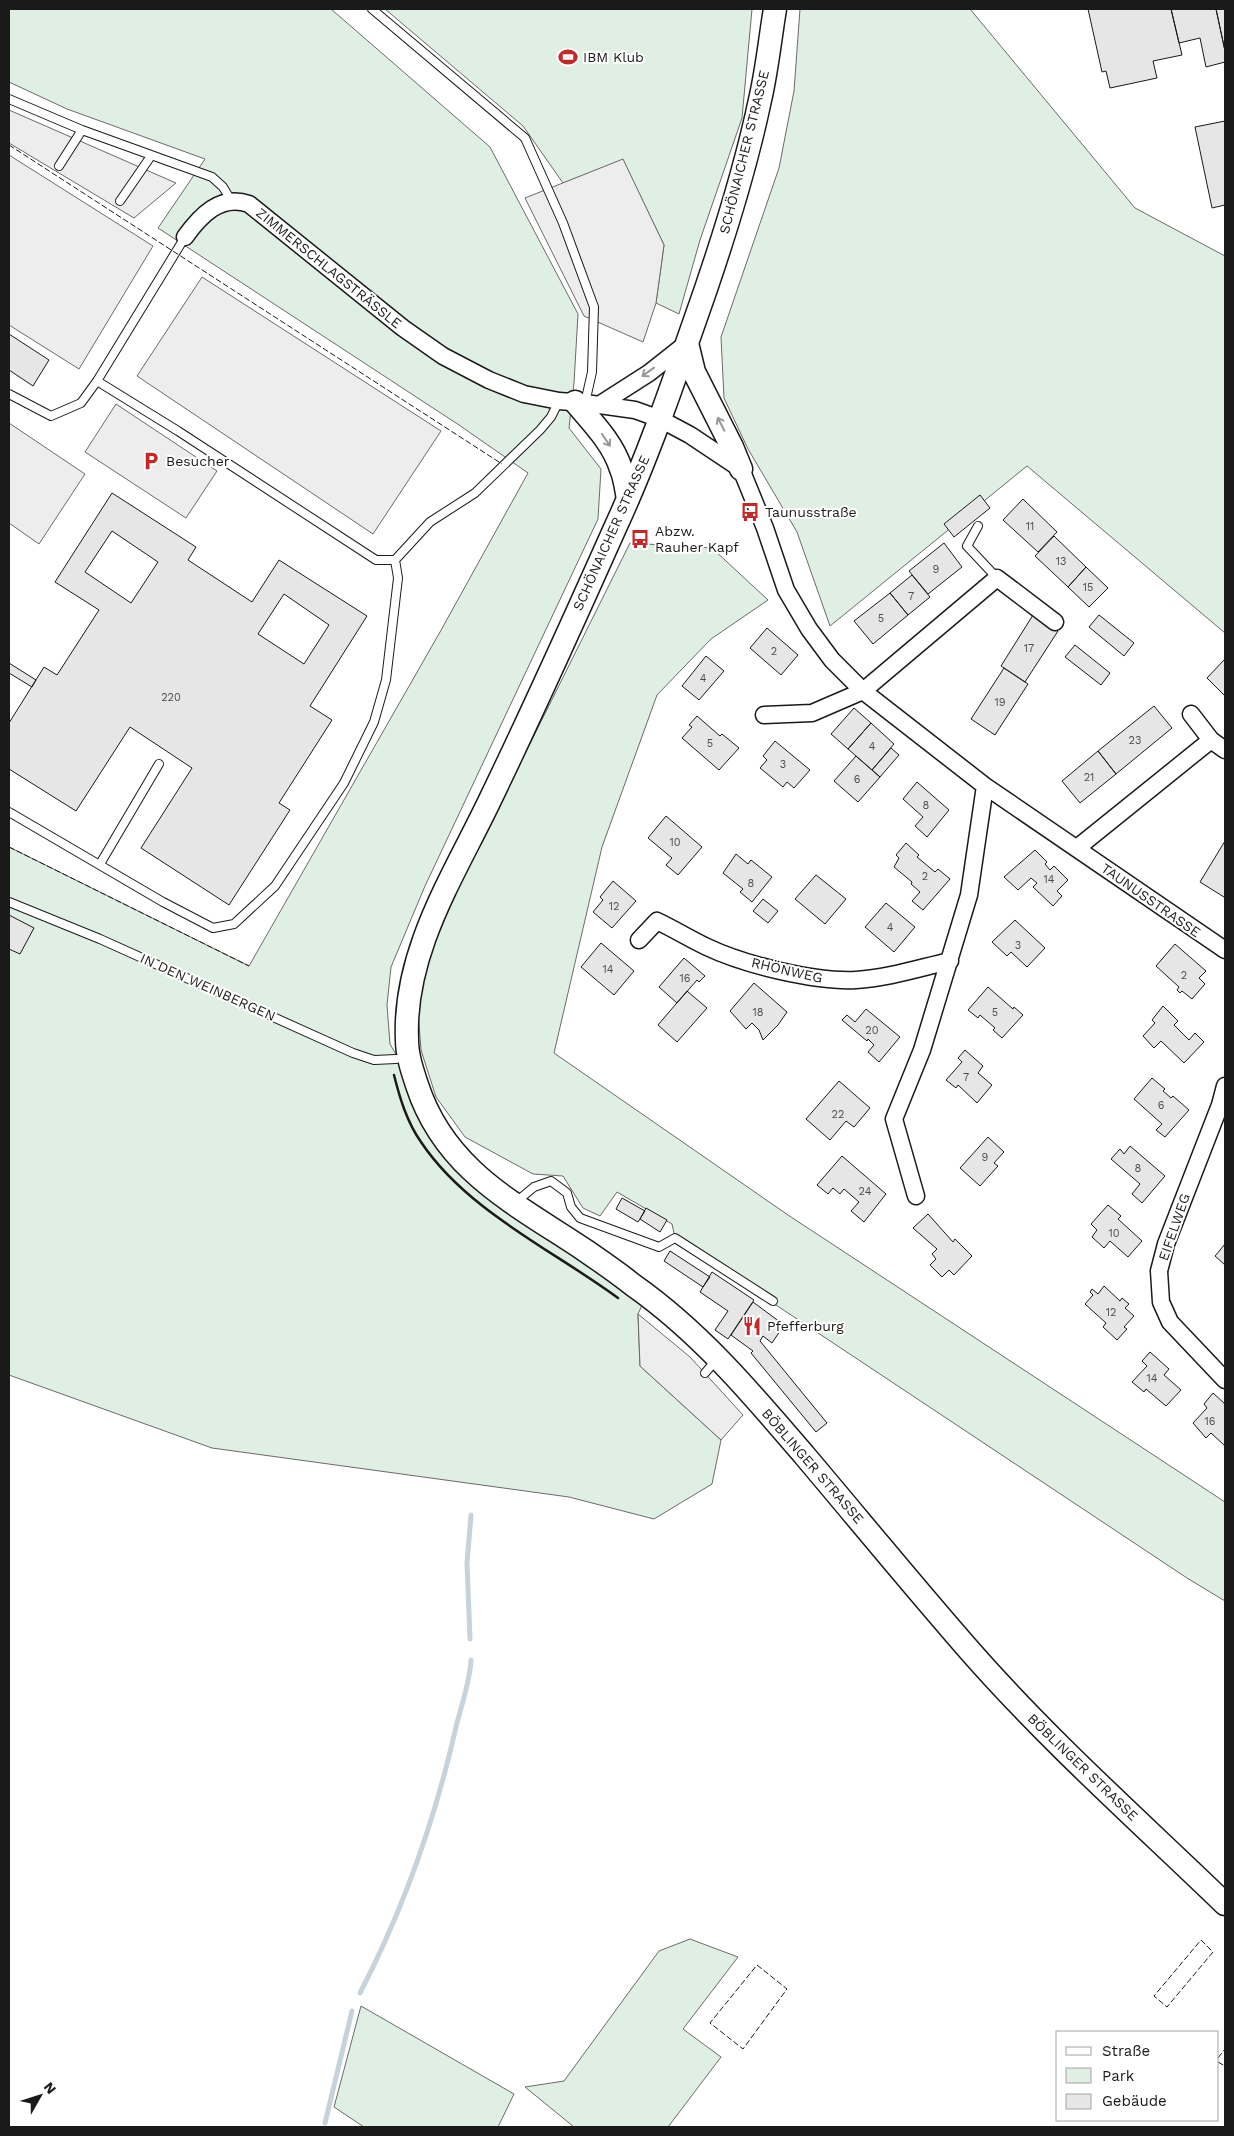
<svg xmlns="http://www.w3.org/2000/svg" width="1234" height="2136" viewBox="0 0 1234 2136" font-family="'Work Sans',sans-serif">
  <rect width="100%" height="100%" fill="#fff"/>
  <path fill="#e0efe3" stroke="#6a6a6a" d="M9,9H331L490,147L578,314L574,383L569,428L601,469L598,519L425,886L391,967L387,1005L390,1044L421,1097L512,1204L647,1294L638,1314L640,1366L721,1440L712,1484L654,1519L569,1497L212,1448L9,1375V847L249,966L440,632L528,473L459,425L158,228L205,159L67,109L9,82Z
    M385,9H752L742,118L700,240L679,314L656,303L664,245L623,160L563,183L523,126Z
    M800,9H970L1135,208L1225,256V633L1027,466L830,626L797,532L748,449L724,398L721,337L779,168L794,91Z
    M630,543L712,548L768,600L711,639L657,695L602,847L554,1053L788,1215L1225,1502V1601L1187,1578L675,1238L672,1224L617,1192L600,1216L583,1208L563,1176L533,1174L465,1137L436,1097L421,1050L418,1011L422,973L456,892Z
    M690,1939L738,1957L683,2029L721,2057L668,2127H574L525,2087L564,2081L659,1951Z
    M361,2006L514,2094L498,2127H364L334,2107Z"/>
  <path fill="#ededed" stroke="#6a6a6a" d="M9,110L176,183L134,218L9,143Z
    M9,155L153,246L79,369L9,325Z
    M623,159L664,245L656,303L643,342L584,316L525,198Z
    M202,277L441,431L373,534L137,376Z
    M116,404L217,471L186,518L85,452Z
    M9,423L85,474L39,544L9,523Z
    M638,1314L690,1357L743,1415L721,1440L640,1366Z"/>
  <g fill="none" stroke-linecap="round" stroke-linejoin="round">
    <path stroke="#c6d2dc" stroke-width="5" d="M470,1639L467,1563L471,1515
      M360,1993C404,1908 435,1820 456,1727C461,1706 470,1682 471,1660
      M325,2123L352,2011"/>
  </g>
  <path fill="#e6e6e6" stroke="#1a1a1a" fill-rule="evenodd" d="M1088,9H1171L1182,55L1153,61L1157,78L1110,88L1106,71L1102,72Z
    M1171,9H1216L1225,51V62L1206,67L1200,38L1179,43Z
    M1216,9H1225V51Z
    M1225,121V205L1212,208L1195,127Z
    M9,334L49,360L33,386L9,370Z
    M112,493L196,547L188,560L252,602L279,560L367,616L310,706L332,720L279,803L290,810L229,905L141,848L192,768L130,727L76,811L9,769V723L44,667L57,675L99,610L55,582ZM112,531L158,562L131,603L85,572ZM284,594L329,625L304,664L258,634Z
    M980,495L990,508L954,537L944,524Z
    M1023,499L1057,532L1038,552L1003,520Z
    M1054,536L1086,567L1068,587L1035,556Z
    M944,543L962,567L928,594L909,571Z
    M1086,567L1108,588L1089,607L1068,587Z
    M912,575L930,597L908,615L890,593Z
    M890,593L908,615L873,644L854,621Z
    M1033,615L1058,631L1025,682L1001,666Z
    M1099,615L1134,643L1124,656L1089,627Z
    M767,628L798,655L781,675L750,648Z
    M1075,645L1110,673L1101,685L1065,657Z
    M706,656L724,671L699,700L682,686Z
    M1225,659V696L1207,678Z
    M9,663L36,680L32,687L9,673Z
    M1004,668L1028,684L995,735L971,719Z
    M1154,706L1172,728L1116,774L1098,751Z
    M854,708L871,723L848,749L831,734Z
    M697,716L720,736L722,734L739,748L719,770L682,738L692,727L689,725Z
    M871,723L894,744L872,770L848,749Z
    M775,741L810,770L794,788L787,782L783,787L760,768L767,760L763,756Z
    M891,748L899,755L880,777L872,770Z
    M1098,751L1116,774L1080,803L1062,781Z
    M856,756L880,777L858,802L834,781Z
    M917,782L949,810L927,837L915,826L923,817L903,799Z
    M666,816L702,847L678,875L666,865L672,858L648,838Z
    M1225,841V895L1224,897L1200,882Z
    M906,843L919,855L917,857L935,872L938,869L950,879L923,910L912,901L920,892L911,884L912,882L894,867L899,858L896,855Z
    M1035,850L1047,862L1045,864L1050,870L1054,866L1068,880L1057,891L1062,896L1053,906L1033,887L1037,883L1031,878L1018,890L1004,877Z
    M736,854L748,864L751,860L772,877L752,902L740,892L743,889L723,873Z
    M816,875L846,899L825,924L795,899Z
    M613,881L636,901L612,928L593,912L603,900L600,897Z
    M763,899L778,911L768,923L753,911Z
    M886,903L915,927L894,952L865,927Z
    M9,915L34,928L20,954L9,949Z
    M1015,920L1045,948L1027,967L1011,952L1007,956L992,942Z
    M601,943L634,971L614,995L581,967Z
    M1175,944L1206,971L1199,978L1205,984L1192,999L1182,991L1180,993L1177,990L1179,987L1156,966Z
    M684,958L705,976L699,982L697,980L677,1003L659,987Z
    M754,983L787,1012L778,1025L763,1040L759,1030L752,1023L746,1029L730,1011Z
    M988,987L1013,1009L1014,1007L1023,1015L1002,1038L993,1030L995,1028L980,1015L978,1018L968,1010Z
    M687,991L707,1008L677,1042L658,1025Z
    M1163,1006L1178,1021L1174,1025L1189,1040L1195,1033L1204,1042L1184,1063L1161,1041L1154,1048L1143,1036L1155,1023L1152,1020Z
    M866,1009L900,1037L879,1062L868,1052L874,1045L868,1039L867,1041L842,1020L847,1015L855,1022Z
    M965,1050L983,1066L978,1073L992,1085L977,1103L958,1085L956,1088L946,1080L962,1062L958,1058Z
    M1152,1078L1165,1089L1163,1091L1171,1098L1173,1096L1189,1110L1165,1137L1156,1130L1162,1124L1134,1099Z
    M839,1081L870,1108L854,1127L846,1121L830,1140L806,1119Z
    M988,1137L1004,1152L994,1163L998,1166L980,1186L960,1168Z
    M1130,1146L1165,1176L1142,1203L1132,1194L1140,1184L1111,1159L1120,1149L1124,1154Z
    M842,1156L886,1194L864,1222L851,1211L859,1202L844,1189L840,1194L833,1188L828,1194L817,1185Z
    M622,1198L645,1211L638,1222L616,1209Z
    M1108,1205L1121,1216L1118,1219L1142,1241L1128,1257L1110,1241L1104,1248L1092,1237L1097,1230L1091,1224Z
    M646,1208L667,1220L660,1232L640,1219Z
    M928,1214L953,1242L955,1239L972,1256L954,1275L949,1270L942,1277L930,1265L936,1259L932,1254L937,1249L913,1228Z
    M1225,1244V1265L1215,1256Z
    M670,1251L710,1277L703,1287L664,1261Z
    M712,1272L754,1300L728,1339L715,1330L728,1311L700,1292Z
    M1104,1286L1120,1301L1122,1298L1129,1304L1125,1308L1134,1316L1124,1327L1127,1329L1117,1340L1103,1327L1106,1323L1085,1304L1093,1295L1090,1292L1092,1289L1098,1294Z
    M753,1302L784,1325L772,1343L763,1336L760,1341L827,1423L816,1432L751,1353L753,1351L731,1335Z
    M1150,1352L1169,1369L1164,1375L1181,1390L1166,1406L1146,1389L1144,1392L1132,1382L1147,1366L1142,1361Z
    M1213,1393L1225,1404V1446L1211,1433L1206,1438L1193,1423L1207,1408L1204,1404Z"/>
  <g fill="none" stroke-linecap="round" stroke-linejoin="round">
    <g stroke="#1a1a1a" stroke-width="10">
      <path id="service" d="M372,9L525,138L563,223L594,307L592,372L585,403
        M9,99L82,130L212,177L223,187L232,202
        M59,166L82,130
        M120,201L151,156
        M9,394L51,416L81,403L97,381L185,237
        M978,526L967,546L997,578
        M395,560L430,522L475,493L540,430L551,417L559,401
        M9,812L163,902L213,928L234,924L275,886L344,783L374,722L386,680L398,578L395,560H376L178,431L97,381
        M100,864L159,764
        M9,902L100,939L353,1053L374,1060L396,1059
        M516,1202L534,1187L551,1181L567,1193L571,1207L580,1218L659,1247L675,1238L773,1301
        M705,1373L717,1359"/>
    </g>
    <g stroke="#1a1a1a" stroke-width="19">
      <path id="minor" d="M185,237C200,216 220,194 249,204L403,328L443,356L489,380L524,394L559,401L585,403L635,410L660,419L690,435L741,469L765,528L786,590L809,629L832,660L863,691L985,786L1225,950
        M599,405L649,373L687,343
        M1191,714L1211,740
        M764,715L812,713L863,691L997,578L1055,622
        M1077,848L1211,740L1225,750
        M639,940L657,921C674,929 690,939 707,947C745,965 815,982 856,980C888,978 919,968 950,961
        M1225,1086L1220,1105L1166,1244L1159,1271L1161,1302L1170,1322L1225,1380
        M916,1196L894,1119L922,1050L969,895L985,786"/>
    </g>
    <g stroke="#1a1a1a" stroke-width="25">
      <path id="secondary" d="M775,9C770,39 767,70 760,100C744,176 720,250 694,323C670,392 646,461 615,528C574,620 533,711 489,802C453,877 403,953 407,1040C407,1055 412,1070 417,1085C445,1171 516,1204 586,1251C602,1262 618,1273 633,1285C700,1332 753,1395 805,1456C860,1521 914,1587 970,1651C1049,1741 1139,1821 1225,1904
        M687,343L694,372L732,447L741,469
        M575,402C592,422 613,443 621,469C625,478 626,489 628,499"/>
    </g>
    <use href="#service" stroke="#fff" stroke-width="8"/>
    <use href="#minor" stroke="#fff" stroke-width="16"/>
    <use href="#secondary" stroke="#fff" stroke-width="22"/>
    <path stroke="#1a1a1a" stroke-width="1" stroke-dasharray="6 2.5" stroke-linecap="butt" d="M9,145L502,464
      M9,847L249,966
      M1201,1940L1213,1952L1167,2007L1154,1996Z
      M757,1965L787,1989L743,2049L710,2023Z
      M1218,2058L1225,2049
      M1218,2062L1225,2066"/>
    <path stroke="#1a1a1a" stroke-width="2.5" d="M394,1075C400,1099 407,1122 421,1142C467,1211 553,1250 618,1298"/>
  </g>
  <defs><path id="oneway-shaft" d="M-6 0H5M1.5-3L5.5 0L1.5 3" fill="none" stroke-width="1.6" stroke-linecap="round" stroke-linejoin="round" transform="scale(1.25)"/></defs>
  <g stroke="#989898">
    <use href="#oneway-shaft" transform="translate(648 372) rotate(144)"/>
    <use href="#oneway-shaft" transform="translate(721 424) rotate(-117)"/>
    <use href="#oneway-shaft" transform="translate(606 440) rotate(56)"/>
  </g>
  <defs>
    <g id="stadium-bare" transform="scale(1.5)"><path d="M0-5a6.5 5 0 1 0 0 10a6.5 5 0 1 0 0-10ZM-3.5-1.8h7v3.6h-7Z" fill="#c62828" stroke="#fff" stroke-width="2.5" paint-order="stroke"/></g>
    <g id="parking-bare" transform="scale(1.5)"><path d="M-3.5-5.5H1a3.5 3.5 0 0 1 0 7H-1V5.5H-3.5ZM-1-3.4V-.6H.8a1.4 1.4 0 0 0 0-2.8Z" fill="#c62828" stroke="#fff" stroke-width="2.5" paint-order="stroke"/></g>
    <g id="bus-bare" transform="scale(1.5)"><path d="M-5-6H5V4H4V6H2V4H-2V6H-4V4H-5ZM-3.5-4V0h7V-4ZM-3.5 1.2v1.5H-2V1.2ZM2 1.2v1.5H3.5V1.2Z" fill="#c62828" stroke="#fff" stroke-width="2.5" paint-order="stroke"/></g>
    <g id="restaurant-bare" transform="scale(1.5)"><path d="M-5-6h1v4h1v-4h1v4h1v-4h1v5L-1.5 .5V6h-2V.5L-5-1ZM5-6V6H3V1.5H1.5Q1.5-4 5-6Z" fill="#c62828" stroke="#fff" stroke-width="2.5" paint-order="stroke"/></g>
  </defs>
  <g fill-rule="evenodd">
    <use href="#stadium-bare" x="568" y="57"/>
    <use href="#parking-bare" x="151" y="461"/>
    <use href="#bus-bare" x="750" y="512"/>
    <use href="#bus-bare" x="640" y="539"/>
    <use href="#restaurant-bare" x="752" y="1326"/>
  </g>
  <g text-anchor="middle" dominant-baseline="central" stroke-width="4" stroke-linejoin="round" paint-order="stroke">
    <g font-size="11" fill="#4d4d4d">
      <text x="1030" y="526">11</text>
      <text x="1061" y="561">13</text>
      <text x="936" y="569">9</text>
      <text x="1088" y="587">15</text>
      <text x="911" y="596">7</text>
      <text x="881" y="618">5</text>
      <text x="1029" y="648">17</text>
      <text x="774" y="651">2</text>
      <text x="703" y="678">4</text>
      <text x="171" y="697">220</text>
      <text x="1000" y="702">19</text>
      <text x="1135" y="740">23</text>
      <text x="710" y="743">5</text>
      <text x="872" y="746">4</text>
      <text x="783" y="764">3</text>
      <text x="1089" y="777">21</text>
      <text x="857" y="779">6</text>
      <text x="926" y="805">8</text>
      <text x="675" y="842">10</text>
      <text x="925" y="876">2</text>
      <text x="1049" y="879">14</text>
      <text x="751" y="883">8</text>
      <text x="614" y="906">12</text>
      <text x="890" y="927">4</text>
      <text x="1018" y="945">3</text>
      <text x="608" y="969">14</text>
      <text x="1184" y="975">2</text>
      <text x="685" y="978">16</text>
      <text x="758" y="1012">18</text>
      <text x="995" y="1012">5</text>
      <text x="872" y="1030">20</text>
      <text x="966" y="1077">7</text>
      <text x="1161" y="1105">6</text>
      <text x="838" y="1114">22</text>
      <text x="985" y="1157">9</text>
      <text x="1138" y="1168">8</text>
      <text x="865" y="1191">24</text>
      <text x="1114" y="1233">10</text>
      <text x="1111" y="1312">12</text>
      <text x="1152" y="1378">14</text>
      <text x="1210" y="1421">16</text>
    </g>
    <g font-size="14" fill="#1a1a1a" stroke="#fff" text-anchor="start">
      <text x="583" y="57">IBM Klub</text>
      <text x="166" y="461">Besucher</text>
      <text x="765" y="512">Taunusstraße</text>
      <text x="655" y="531">Abzw.<tspan x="655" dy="16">Rauher Kapf</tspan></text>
      <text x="767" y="1326">Pfefferburg</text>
    </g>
    <g font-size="14" fill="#1a1a1a" stroke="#fff">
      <text transform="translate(744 152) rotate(-76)">SCHÖNAICHER STRASSE</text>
      <text transform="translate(329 268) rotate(39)">ZIMMERSCHLAGSTRÄSSLE</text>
      <text transform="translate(611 533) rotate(-66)">SCHÖNAICHER STRASSE</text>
      <text transform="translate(1151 900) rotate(35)">TAUNUSSTRASSE</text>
      <text transform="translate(787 970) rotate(13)">RHÖNWEG</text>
      <text transform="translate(208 987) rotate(24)">IN DEN WEINBERGEN</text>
      <text transform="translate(1174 1227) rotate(-71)">EIFELWEG</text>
      <text transform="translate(813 1466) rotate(49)">BÖBLINGER STRASSE</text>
      <text transform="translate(1083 1767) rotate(44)">BÖBLINGER STRASSE</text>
    </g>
  </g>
  <rect width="1234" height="2136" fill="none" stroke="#1a1a1a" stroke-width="20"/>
  <rect x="1056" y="2031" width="162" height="90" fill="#ffffff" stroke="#a3a3a3"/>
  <rect x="1066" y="2047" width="25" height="8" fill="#ffffff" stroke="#a3a3a3"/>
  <text x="1102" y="2056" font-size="15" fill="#1a1a1a">Straße</text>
  <rect x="1066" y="2068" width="25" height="15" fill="#e0efe3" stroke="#a3a3a3"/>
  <text x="1102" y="2081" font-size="15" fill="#1a1a1a">Park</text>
  <rect x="1066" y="2094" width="25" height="15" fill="#e6e6e6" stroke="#a3a3a3"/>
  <text x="1102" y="2106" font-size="15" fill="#1a1a1a">Gebäude</text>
  <g transform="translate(40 2096) rotate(51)" stroke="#ffffff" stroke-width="4" paint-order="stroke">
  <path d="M0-4L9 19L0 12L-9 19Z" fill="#1a1a1a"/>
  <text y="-8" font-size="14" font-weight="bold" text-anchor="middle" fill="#1a1a1a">N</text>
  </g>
</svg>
